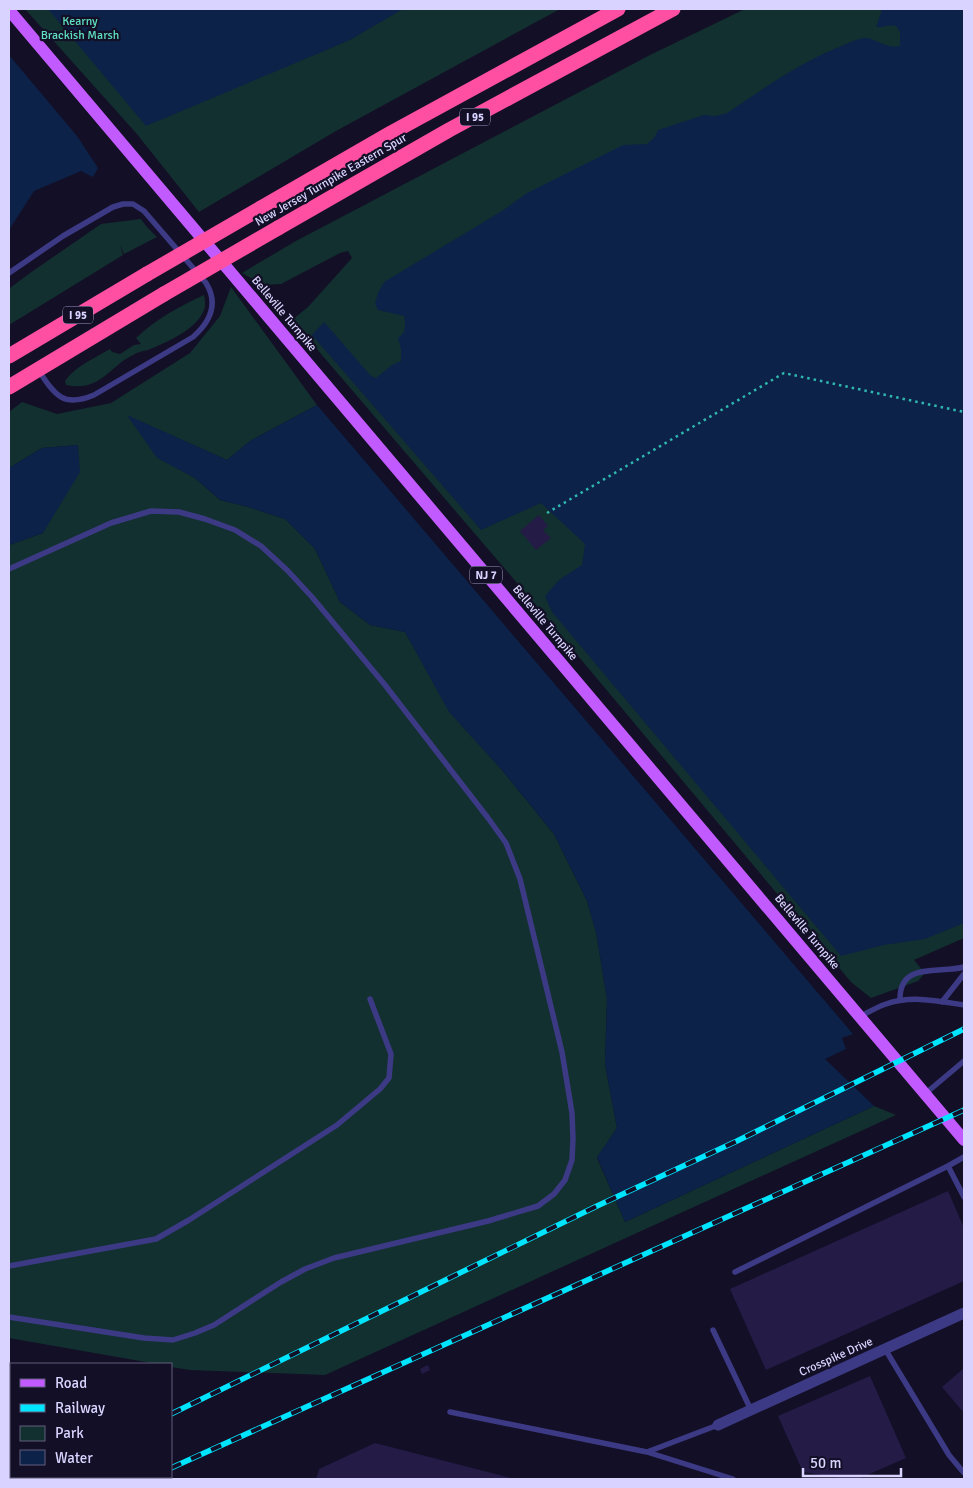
<svg xmlns="http://www.w3.org/2000/svg" width="973" height="1488" viewBox="0 0 973 1488" font-family="Signika,sans-serif">
  <rect width="100%" height="100%" fill="#130f26"/>
  <path fill="#12302f" d="M25,9H560L336,131L199,212L136,133Z
    M745,9H964V938L914,960L925,973L918,981L871,998L851,982L517,583L292,320L308,307L352,258L348,251L340,253L281,284L263,285L242,273L294,242L650,55Z
    M141,219L146,226L157,237L124,254L120,245L123,255L9,325L10,288L30,273L101,224Z
    M231,287L317,405L250,441L227,460L128,416L157,457L195,478L220,500L248,507L285,519L315,549L340,602L370,625L405,632L450,712L501,769L554,834L587,901L596,932L607,999L605,1064L617,1128L597,1158L625,1222L874,1106L896,1115L325,1375L190,1370L171,1367V1364H157L9,1338V545L43,533L78,445L42,448L9,468V412L22,402L57,414L111,403L190,353L220,316Z
    M204,295C205,299 205,303 205,307C199,329 167,342 148,350C143,351 138,352 133,355C107,368 101,392 66,385L65,381C75,366 95,358 110,349L112,352L120,354L134,345L141,344L136,338C156,319 180,306 204,295Z"/>
  <path fill="#0c2248" d="M48,9H403L350,40L146,126Z
    M882,9H964V923L925,939L884,945L841,956L552,612L545,596L559,580L582,565L585,544L541,503L481,530L312,335L324,322L371,376L376,378L392,365L401,361V349L398,338C406,333 406,325 404,316L378,310L375,304L378,293L384,282L502,211L527,193L623,145L647,144L654,138L658,130L704,115L716,116L727,113C763,89 799,63 839,47C847,44 856,39 864,38C875,37 884,49 900,46V32L896,26C889,24 883,28 876,27Z
    M9,55L77,136L98,168L93,177L81,171L34,191L9,230Z
    M317,405L853,1034L842,1038L846,1049L825,1059L874,1106L625,1222L597,1157L617,1128L605,1064L607,999L596,932L587,901L554,834L501,769L449,712L405,632L370,625L340,602L315,549L285,519L248,507L220,500L195,478L157,458L127,415L227,460L250,441Z
    M78,445L80,472L43,533L9,545V468L42,448Z"/>
  <path fill="#241b47" d="M539,515L548,526L543,530L551,538L536,550L520,531Z
    M948,1191L964,1228V1281L766,1370L730,1289Z
    M428,1365L430,1370L422,1374L420,1369Z
    M964,1368V1413L942,1387Z
    M870,1376L906,1458L858,1479H847L803,1472L778,1416Z
    M9,1400H11V1440H9Z
    M375,1443L515,1479H316L319,1469Z"/>
  <g fill="none" stroke-linecap="round" stroke-linejoin="round">
    <path stroke="#2fb8b0" stroke-width="2.5" stroke-dasharray="2.5 4" stroke-linecap="butt" d="M547,513L784,373L964,412"/>
    <path stroke="#3d3a85" stroke-width="5.5" d="M9,273L63,236L113,207L123,204H133L144,211L206,283C219,304 210,322 193,337L94,395C63,408 55,395 39,371
      M9,569L111,523L151,511L179,512L205,519L235,530L261,546L287,570L312,597L385,685L488,818L506,843L520,879L562,1052L572,1113L573,1139L572,1160L565,1180L554,1194L538,1206L488,1221L334,1258L305,1269L281,1282L214,1325L195,1333L173,1340L144,1338L9,1317
      M900,1000C899,961 940,974 964,967
      M942,1002L964,974
      M861,1016C869,1012 877,1007 886,1004C911,995 938,1001 964,1005
      M926,1093L964,1061
      M948,1166L964,1157
      M9,1266L156,1239L189,1220L337,1125L380,1089L389,1078L391,1054L370,999
      M735,1272L948,1166L964,1197
      M713,1330L751,1410
      M885,1349L949,1455L964,1473
      M9,1386H11
      M450,1412L647,1452L718,1425
      M647,1452L733,1479
      M9,1458L11,1456"/>
    <path stroke="#3d3a85" stroke-width="11" d="M718,1425L964,1313"/>
    <path stroke="#c25bff" stroke-width="12" d="M9,10L964,1140"/>
    <path stroke="#ff4fa3" stroke-width="15" d="M261,208L391,133L618,9
      M278,228L449,130L673,9
      M9,356L147,274
      M9,387L164,294"/>
    <g stroke="#00e5ff" stroke-width="5.5">
      <path id="rail" d="M171,1414L597,1206L737,1141L964,1029
        M171,1468L964,1110
        M42,1479L47,1477
        M147,1479L152,1477"/>
    </g>
    <use href="#rail" stroke="#130f26" stroke-width="4" stroke-dasharray="11" stroke-linecap="butt"/>
    <path stroke="#ff4fa3" stroke-width="15" d="M147,274L261,208
      M164,294L278,228"/>
  </g>
  <g text-anchor="middle" dominant-baseline="central" stroke-width="4.5" stroke-linejoin="round" paint-order="stroke">
    <g fill="#130f26" stroke="#9e99be" stroke-width="1">
      <rect x="460" y="108.5" width="30" height="17" rx="4"/>
      <rect x="63" y="306.5" width="30" height="17" rx="4"/>
      <rect x="470" y="566.5" width="32" height="17" rx="4"/>
    </g>
    <g font-size="11" font-weight="bold" fill="#d9d4ff">
      <text x="475" y="117">I 95</text>
      <text x="78" y="315">I 95</text>
      <text x="486" y="575">NJ 7</text>
    </g>
    <g font-size="12" fill="#5fe0c0" stroke="#130f26">
      <text x="80" y="21">Kearny<tspan x="80" dy="14">Brackish Marsh</tspan></text>
    </g>
    <g font-size="12" fill="#d9d4ff" stroke="#130f26">
      <text transform="translate(331 180) rotate(-30)">New Jersey Turnpike Eastern Spur</text>
      <text transform="translate(284 314) rotate(50)">Belleville Turnpike</text>
      <text transform="translate(545 623) rotate(50)">Belleville Turnpike</text>
      <text transform="translate(807 932) rotate(50)">Belleville Turnpike</text>
      <text transform="translate(836 1357) rotate(-24)">Crosspike Drive</text>
    </g>
  </g>
  <rect width="973" height="1488" fill="none" stroke="#d9d4ff" stroke-width="20"/>
  <rect x="10" y="1363" width="162" height="115" fill="#130f26" stroke="#625e7d"/>
  <rect x="20" y="1379" width="25" height="8" fill="#c25bff" stroke="#625e7d"/>
  <text x="55" y="1388" font-size="15" fill="#d9d4ff">Road</text>
  <rect x="20" y="1404" width="25" height="8" fill="#00e5ff" stroke="#625e7d"/>
  <text x="55" y="1413" font-size="15" fill="#d9d4ff">Railway</text>
  <rect x="20" y="1426" width="25" height="15" fill="#12302f" stroke="#625e7d"/>
  <text x="55" y="1438" font-size="15" fill="#d9d4ff">Park</text>
  <rect x="20" y="1450" width="25" height="15" fill="#0c2248" stroke="#625e7d"/>
  <text x="55" y="1463" font-size="15" fill="#d9d4ff">Water</text>
  <path d="M803 1468v8h98v-8" fill="none" stroke="#d9d4ff" stroke-width="2.5"/>
  <text x="810" y="1468" font-size="15" fill="#d9d4ff" stroke="#130f26" stroke-width="4" paint-order="stroke">50 m</text>
</svg>
